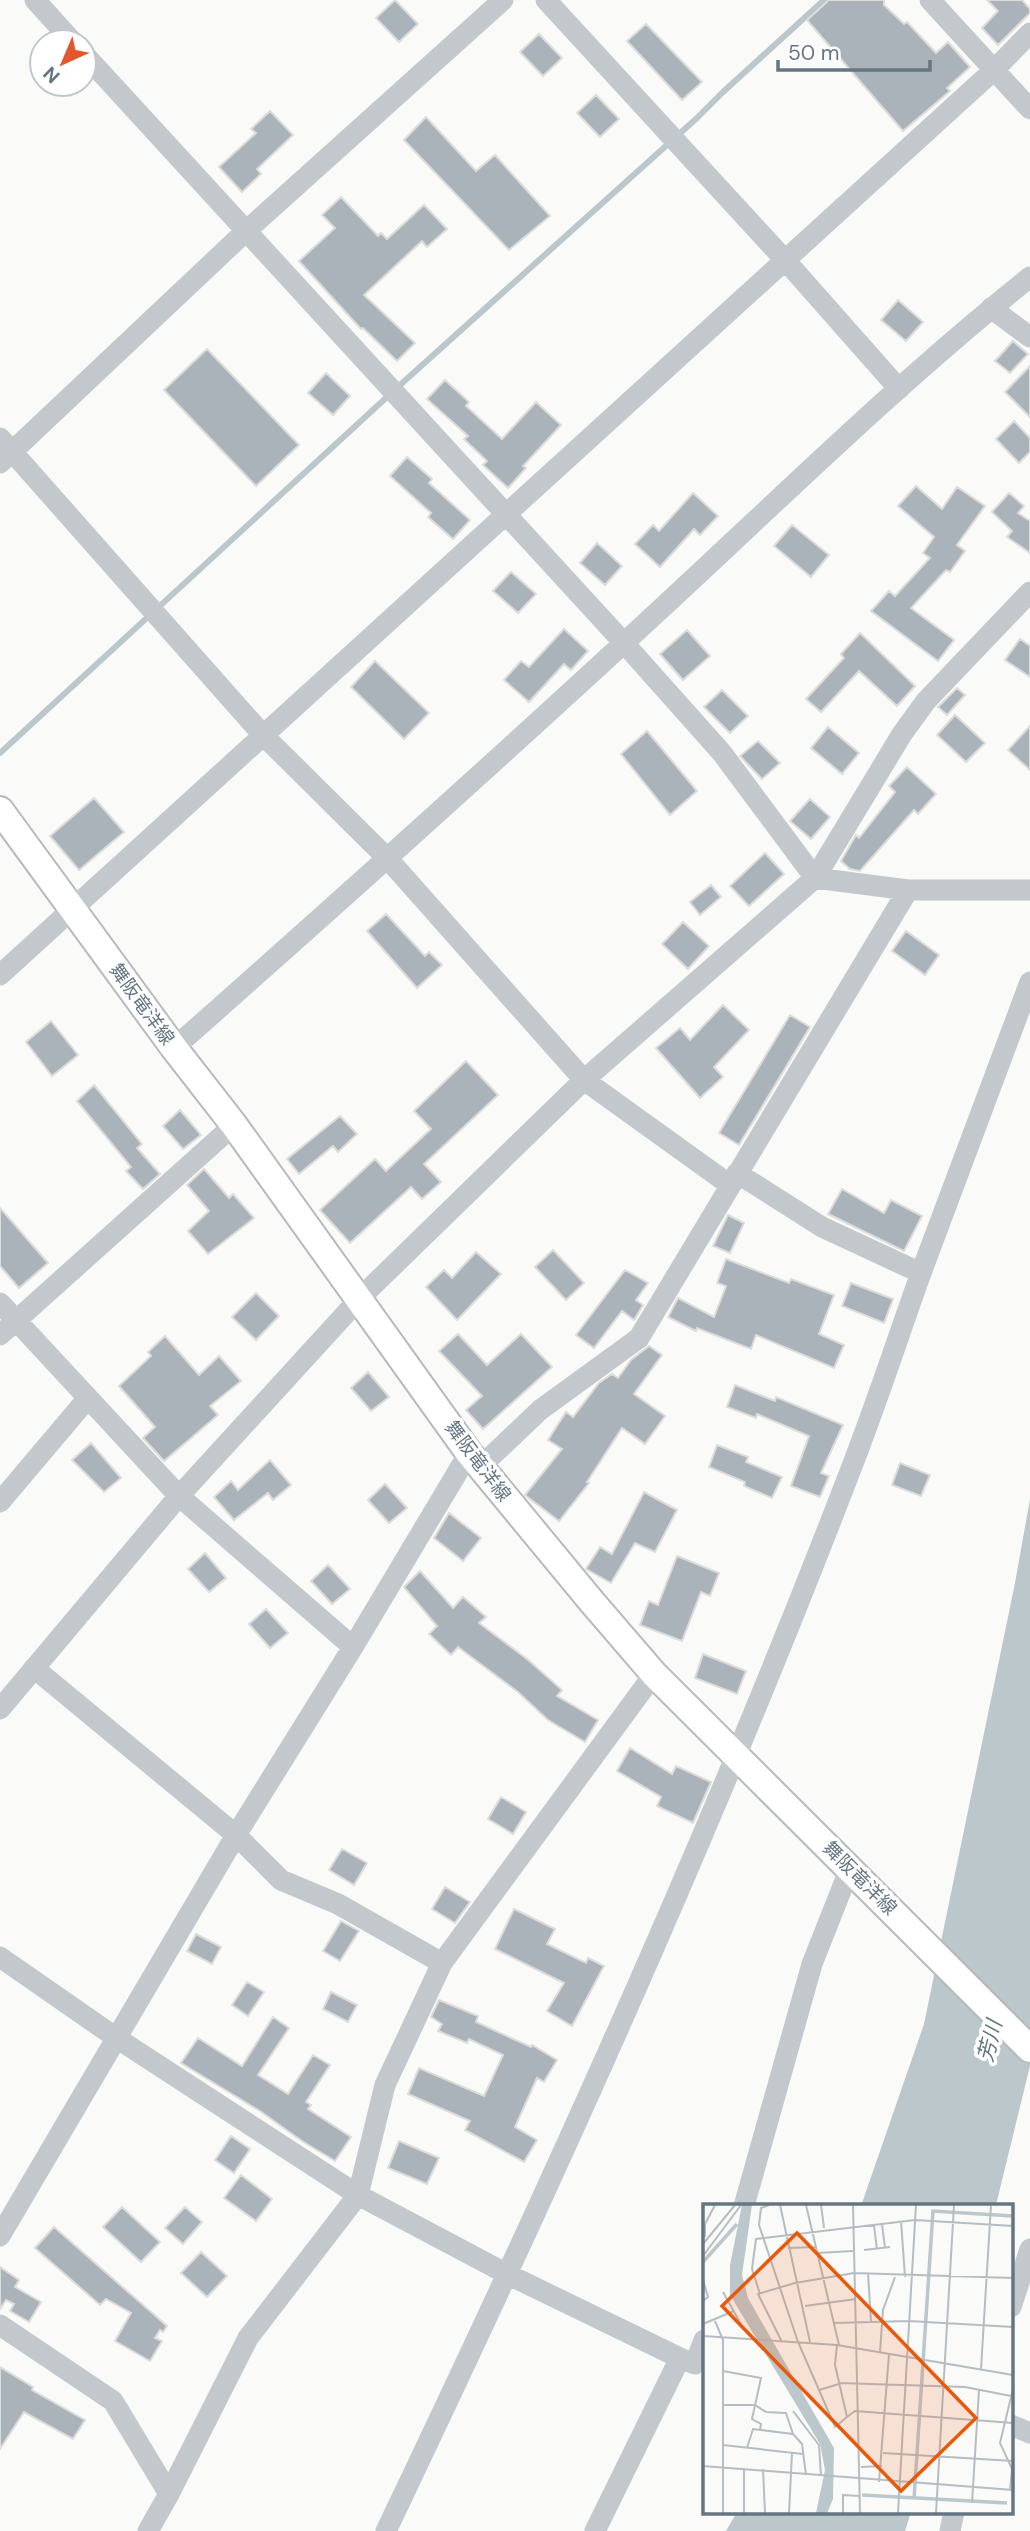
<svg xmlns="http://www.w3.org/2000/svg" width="1030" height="2531" viewBox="0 0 1030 2531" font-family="'DM Sans','Noto Sans JP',sans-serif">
  <rect width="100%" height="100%" fill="#fafaf8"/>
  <path fill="#bbc7cb" d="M1030,1499V2066L996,2205L861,2206L924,2024L1015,1583Z
    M737,2512H911L905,2531H726Z"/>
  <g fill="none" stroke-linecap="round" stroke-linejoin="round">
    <path stroke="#bbc7cb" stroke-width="6" d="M0,753L400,385L697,118L723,92L824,0"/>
  </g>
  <path fill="#aab3b9" stroke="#dcdcda" stroke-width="2" d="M395,0L418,24L399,42L376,18Z
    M829,0H884V5L904,24L907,22L936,53L948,42L970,67L947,88L950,91L903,131L807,20Z
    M987,0H1022L1030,9V13L998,45L982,28L998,11Z
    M646,24L702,82L682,100L627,41Z
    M539,34L562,58L543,76L520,52Z
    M596,95L619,119L600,137L577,113Z
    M270,111L293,135L257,169L261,174L242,192L219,167L256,133L251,129Z
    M426,117L476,171L495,155L550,216L509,250L404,140Z
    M341,197L378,236L381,233L387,239L424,205L447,229L427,247L422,241L364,295L415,343L397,361L363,328L361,329L299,261L335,228L322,215Z
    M898,300L923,322L906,341L881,320Z
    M1013,341L1028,354L1010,373L995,361Z
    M207,349L299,445L256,486L164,390Z
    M1030,366V417L1005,392Z
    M326,373L350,396L333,415L308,393Z
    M445,380L469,402L466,406L502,439L536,402L561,425L523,466L526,468L508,488L483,465L487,461L464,439L468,436L427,399Z
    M1014,421L1030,438V452L1019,463L996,439Z
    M407,457L432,479L429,483L470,520L453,539L428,517L431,513L390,476Z
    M916,486L942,509L957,487L985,506L957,545L965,551L950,572L946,570L911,608L954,640L938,661L871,611L889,591L895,596L930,558L923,553L934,537L898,506Z
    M693,493L718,516L700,535L694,529L660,567L635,544L653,525L659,531Z
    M1009,493L1024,506L1018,513L1030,521V553L1007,537L1012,531L992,512Z
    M792,525L829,555L811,577L774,546Z
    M597,543L622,566L605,585L580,563Z
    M511,572L536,594L518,613L493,591Z
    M564,629L588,651L571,670L564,664L529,702L504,680L521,661L529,667Z
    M687,630L710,656L683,680L660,654Z
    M860,633L915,686L897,706L859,671L821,712L806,699L844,658L841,654Z
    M1020,639L1030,646V677L1005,660Z
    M375,661L429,713L404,739L351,687Z
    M957,688L965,695L947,715L938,707Z
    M722,690L748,716L730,733L704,707Z
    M955,715L985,743L966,762L937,735Z
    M1030,726V770L1008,750Z
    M828,727L859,753L842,774L811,748Z
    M647,731L697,791L670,815L621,754Z
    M758,741L780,763L762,779L740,756Z
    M907,767L936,794L918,814L914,810L860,871L850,869L841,861L856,835L859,838L895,792L889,786Z
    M94,798L124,832L79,870L50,836Z
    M810,799L830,817L811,839L790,821Z
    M765,853L784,874L749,906L730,886Z
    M711,885L721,897L700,915L690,902Z
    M386,914L425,956L429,952L442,965L417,988L367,931Z
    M683,922L709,946L688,969L662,944Z
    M906,931L939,955L925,975L892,951Z
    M723,1005L749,1030L714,1067L723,1077L700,1098L656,1048L680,1028L690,1040Z
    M790,1015L810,1027L739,1145L719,1133Z
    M51,1021L78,1055L52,1076L26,1042Z
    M466,1061L498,1095L424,1164L441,1182L422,1199L411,1187L350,1243L320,1210L375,1159L386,1171L431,1129L414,1111Z
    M94,1085L142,1144L137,1148L160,1174L143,1189L126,1171L131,1167L77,1101Z
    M180,1110L201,1135L183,1149L163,1126Z
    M340,1116L357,1134L338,1152L333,1146L299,1174L287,1159Z
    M204,1169L229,1198L233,1194L254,1218L208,1254L188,1231L209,1211L187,1185Z
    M842,1189L884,1213L891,1200L922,1216L904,1251L828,1214Z
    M0,1208L48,1263L19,1288L0,1266Z
    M728,1215L744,1223L730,1253L713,1246Z
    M553,1250L584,1283L566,1300L535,1267Z
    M476,1252L501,1274L457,1320L426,1287L444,1270L452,1278Z
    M726,1259L789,1283L791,1279L834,1295L819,1334L844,1345L834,1368L756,1335L751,1349L697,1328L696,1331L668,1317L678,1298L714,1317L726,1286L717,1283Z
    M625,1270L648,1283L636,1300L643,1305L634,1320L622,1311L594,1348L576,1335Z
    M851,1283L893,1299L884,1323L842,1306Z
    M256,1293L279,1316L256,1340L232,1317Z
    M458,1334L487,1365L521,1334L552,1367L483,1429L466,1410L482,1396L439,1351Z
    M165,1336L199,1375L219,1356L241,1381L210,1406L218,1415L164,1461L143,1438L155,1427L119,1386L151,1356L148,1352Z
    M649,1346L662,1355L634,1394L665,1416L645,1444L622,1428L587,1482L589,1483L559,1521L525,1495L562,1449L548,1440L566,1412L573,1417L599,1383L612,1374L618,1378L631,1360Z
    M368,1372L389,1397L371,1411L351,1388Z
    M735,1385L775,1401L776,1397L843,1425L821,1473L829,1476L820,1497L791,1486L809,1436L757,1414L756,1418L727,1407Z
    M91,1443L121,1478L104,1492L72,1460Z
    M717,1445L748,1457L746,1462L782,1477L772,1498L744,1486L745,1482L709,1467Z
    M270,1460L291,1485L273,1500L268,1493L234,1520L214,1497L231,1481L238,1490Z
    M900,1463L930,1475L921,1496L892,1485Z
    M385,1484L407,1508L389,1523L368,1500Z
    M644,1492L677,1510L655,1552L635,1543L611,1583L586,1569L600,1547L612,1554Z
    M449,1513L481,1538L463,1561L434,1538Z
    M205,1553L226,1578L209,1592L188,1569Z
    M677,1556L719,1573L710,1596L701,1592L682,1641L640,1625L649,1601L658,1605Z
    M328,1565L350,1589L332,1604L311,1581Z
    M420,1571L453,1608L463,1597L486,1617L479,1623L527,1659L562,1690L557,1696L598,1720L585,1742L548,1720L518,1692L458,1647L451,1655L429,1634L437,1626L404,1587Z
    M266,1609L288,1633L270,1648L249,1624Z
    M703,1654L746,1671L737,1694L695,1678Z
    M630,1748L672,1774L676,1766L711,1782L693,1823L657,1806L661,1797L617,1771Z
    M501,1797L526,1812L513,1834L488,1819Z
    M342,1849L367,1863L354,1885L329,1870Z
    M445,1887L470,1902L455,1923L432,1909Z
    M514,1909L555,1929L547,1944L586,1963L588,1958L604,1966L572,2026L547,2011L564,1983L495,1949Z
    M341,1921L359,1931L340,1961L323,1951Z
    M196,1934L221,1947L212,1964L187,1951Z
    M247,1982L264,1992L248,2016L232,2005Z
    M331,1992L357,2005L348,2022L323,2009Z
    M439,2000L478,2016L476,2022L531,2047L532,2045L557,2060L544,2082L537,2078L515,2127L537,2140L524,2162L465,2130L470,2121L408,2094L419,2068L484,2096L503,2055L469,2039L467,2043L438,2031L442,2024L431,2017Z
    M273,2017L289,2028L258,2075L288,2094L313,2055L330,2065L306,2102L311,2105L308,2109L351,2137L335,2161L302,2141L260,2111L181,2063L198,2038L242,2066Z
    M231,2136L250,2149L234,2173L215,2160Z
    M399,2141L439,2158L427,2184L388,2168Z
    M241,2175L272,2199L256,2221L224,2198Z
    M122,2207L160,2242L141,2262L103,2227Z
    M185,2207L202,2222L183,2244L165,2228Z
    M54,2227L167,2326L163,2332L160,2330L155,2338L162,2341L150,2361L115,2341L131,2313L106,2299L100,2305L35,2248Z
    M201,2252L227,2276L207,2297L181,2273Z
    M0,2267L19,2280L15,2287L41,2302L29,2322L10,2311L14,2304L6,2300L0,2309Z
    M0,2367L33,2387L32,2390L85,2420L73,2439L24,2412L0,2449Z"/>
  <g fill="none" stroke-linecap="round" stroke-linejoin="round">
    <g stroke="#b5babe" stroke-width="30">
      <path id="major" d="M0,810L174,1048L234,1125L469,1453L592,1602L654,1674L1030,2049"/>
    </g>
    <path stroke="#c3c8cc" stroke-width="21" d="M35,0L73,42
      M546,0L785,260L899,389
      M930,0L1030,109
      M84,54L624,643L722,753L815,878L908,890L639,1338L540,1410L480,1467
      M991,308L1030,337
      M0,438L262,734L388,859L584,1080L730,1185
      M0,463L246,231L503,0
      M908,890H1030
      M0,975L994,70L1030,33
      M174,1048C339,902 503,755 664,606C784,495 902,379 1030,277
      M921,1273L1030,982
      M0,1303L179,1496L353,1647
      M0,1335L234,1125
      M0,1502L87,1399
      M34,1668L236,1835L281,1880L338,1904L442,1963
      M0,1709L179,1496L360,1298L584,1080L815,878L902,734L926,701L1030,592
      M0,1957L118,2039L358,2195L509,2275L680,2358L695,2364L704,2340
      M744,2206L812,1964L850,1868
      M0,2236L236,1835L353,1647L469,1453
      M1011,2307L1030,2249
      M0,2325L113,2401L169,2494
      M1011,2425L1030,2433
      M148,2531L169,2494L248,2338L358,2195L385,2085L442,1963L654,1674
      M386,2531C552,2184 711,1833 849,1474C875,1408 897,1340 921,1273L822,1227L737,1173
      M595,2531L680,2358
      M950,2531L954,2512"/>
    <use href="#major" stroke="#fff" stroke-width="26"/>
  </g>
  <g text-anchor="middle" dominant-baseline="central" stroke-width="7" stroke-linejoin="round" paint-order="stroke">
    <g font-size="19" fill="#657683" stroke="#fff">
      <text transform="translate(142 1004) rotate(54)">舞阪竜洋線</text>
      <text transform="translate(478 1461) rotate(53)">舞阪竜洋線</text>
      <text transform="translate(860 1878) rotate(45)">舞阪竜洋線</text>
    </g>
    <g font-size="21" font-style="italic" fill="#60757c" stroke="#fff">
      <text transform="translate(990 2041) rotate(-76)">芳川</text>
    </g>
  </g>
  <g transform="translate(703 2204)">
    <rect width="310" height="310" fill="#fafaf8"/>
    <path d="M39,1H49L39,71L45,94L131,244L130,295L124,309H113L122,266L117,240L27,91V61Z" fill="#bbc7cb"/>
    <path fill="none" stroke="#bbc7cb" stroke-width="3.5" d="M0,58L34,20M159,291L304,299M211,295L230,7L310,12"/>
    <path fill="none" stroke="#b5bdc2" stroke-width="2" d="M66,1L58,4L56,21L95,138L116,186L136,180M77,1L107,138M103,1L136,141M118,1L121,24M150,1L157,309M198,17L202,73M179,20L182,44M171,21L174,46M2,33V20L12,1M0,40L32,1M85,44L113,43M161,46L187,43M115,49L150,47M0,52L38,1M165,69L168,118M0,76L5,93L0,97M20,88L40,124M57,90L49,65L53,35L212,16L310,22M102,102L153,95M12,117L20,136V309M131,119L206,117L310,123M0,120L31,107M0,132L134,141L310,171M79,138L55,90L92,79L151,69L310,74M134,141L132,161L144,213L152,207L310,219M177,148L180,106L192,73M278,165L288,1M20,167L58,174L49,215L58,220L57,226M136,179L262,183L308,192M116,186L132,223L144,213M20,201H52L63,208L83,209L90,230L99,240L103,271M90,207L116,241L118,272M20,241L100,250M44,244L50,225L90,230M180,249L310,257M0,262L310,286M158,263L179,262M41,264V309M60,265L62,309M176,278L186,150M307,286L309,265L297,239L310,185M269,299L276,186M86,309L89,249M140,309V291L157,292M195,309L213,1M233,309L251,1"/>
    <path fill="#e8590c" fill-opacity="0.15" stroke="#e8590c" stroke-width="3.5" d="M94,29L273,214L198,287L19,102Z"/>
    <rect width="310" height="310" fill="none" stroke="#657683" stroke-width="3.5"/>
  </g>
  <g transform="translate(63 63) rotate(224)"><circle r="33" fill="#ffffff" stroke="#c1c8cd" stroke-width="2"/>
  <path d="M0-5L12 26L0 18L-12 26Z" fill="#e4572e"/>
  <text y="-10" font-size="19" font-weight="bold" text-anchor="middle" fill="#657683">N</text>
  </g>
  <path d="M778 60v10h152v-10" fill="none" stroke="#657683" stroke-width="3.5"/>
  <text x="788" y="60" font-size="21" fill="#657683" stroke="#ffffff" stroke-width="5" paint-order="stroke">50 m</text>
</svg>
